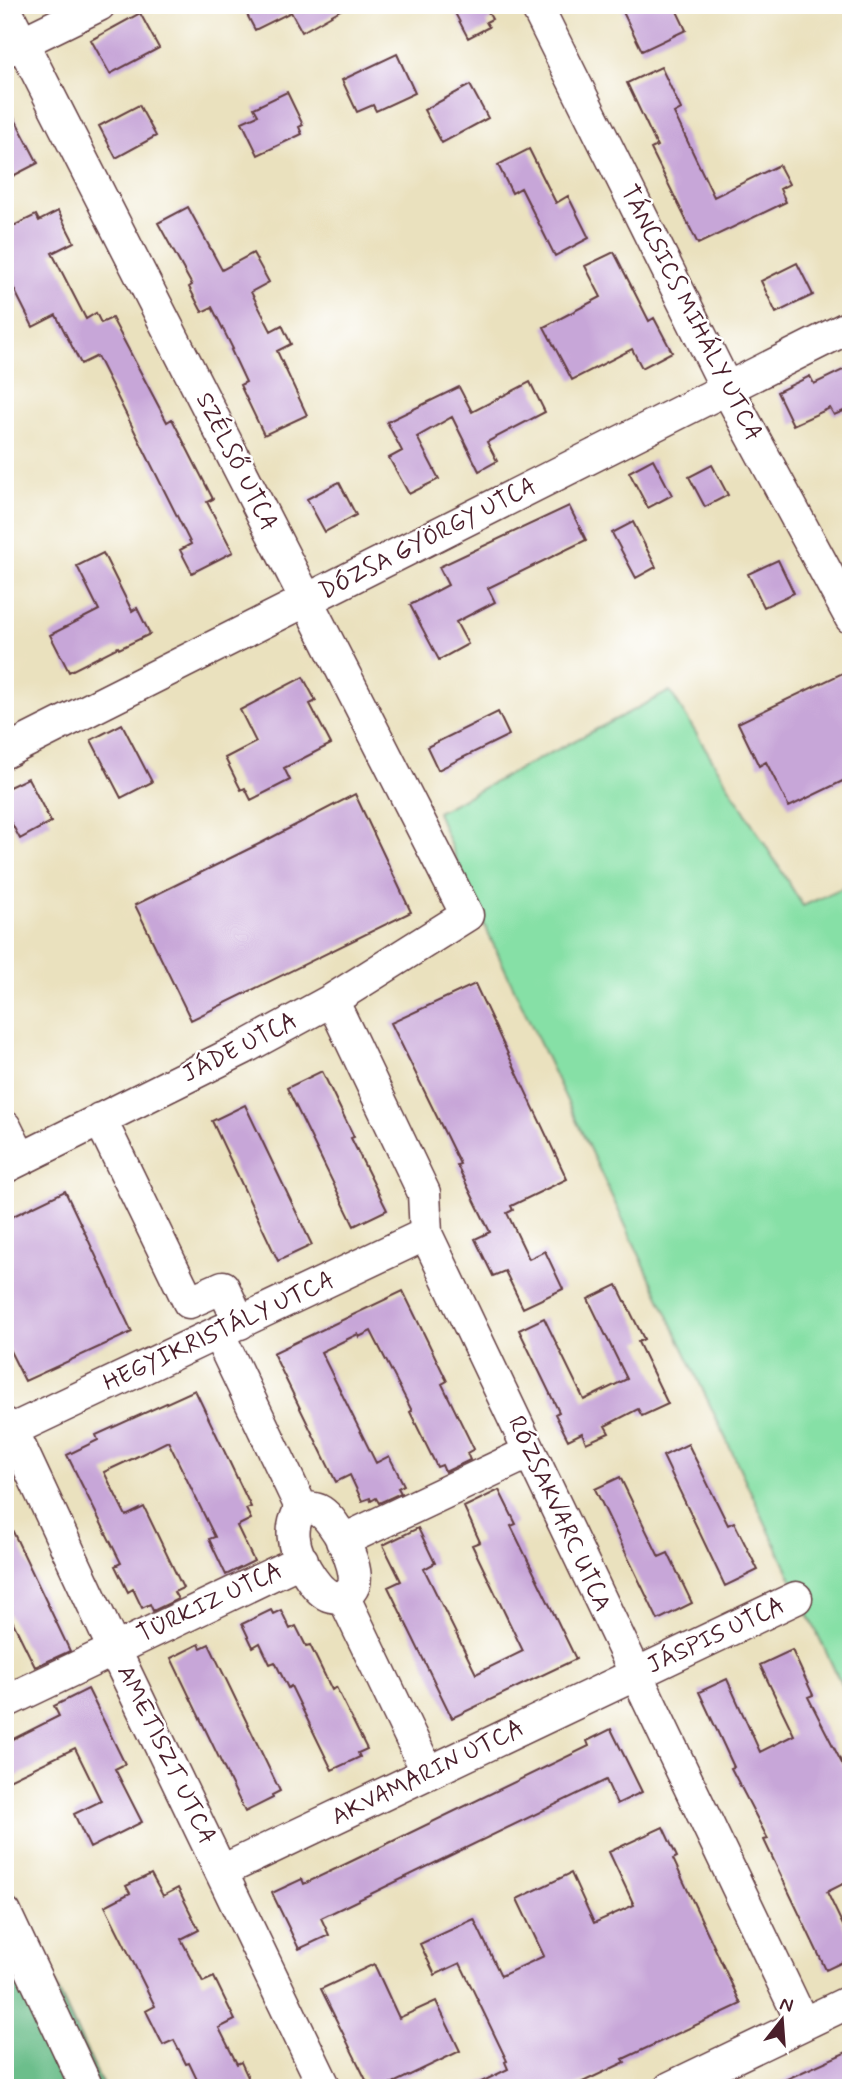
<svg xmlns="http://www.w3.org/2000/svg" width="856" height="2093" viewBox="0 0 856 2093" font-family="Mynerve,sans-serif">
  <rect width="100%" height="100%" fill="#fff"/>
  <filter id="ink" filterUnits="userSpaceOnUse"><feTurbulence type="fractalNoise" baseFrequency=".0143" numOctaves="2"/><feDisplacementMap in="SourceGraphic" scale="14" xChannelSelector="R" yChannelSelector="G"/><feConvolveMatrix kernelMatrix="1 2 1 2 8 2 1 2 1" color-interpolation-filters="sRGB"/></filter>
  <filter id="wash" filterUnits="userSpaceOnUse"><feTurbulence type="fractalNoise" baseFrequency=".00686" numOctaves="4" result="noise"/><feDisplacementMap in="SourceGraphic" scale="28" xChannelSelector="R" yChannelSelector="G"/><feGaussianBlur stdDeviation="1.57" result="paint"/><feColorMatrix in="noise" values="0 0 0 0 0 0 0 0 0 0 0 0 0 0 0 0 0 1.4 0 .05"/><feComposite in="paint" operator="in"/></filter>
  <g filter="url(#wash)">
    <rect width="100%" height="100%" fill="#eae1be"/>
    <path fill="#86e0a6" stroke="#688068" stroke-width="2" d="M670,691L803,906L851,884V1705L473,901L437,812Z"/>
    <path fill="#6cbe8b" stroke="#5b6e5b" stroke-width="2" d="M5,1877L104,2088H5Z"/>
    <g id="blocks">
      <path fill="#c7a6d8" d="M242,5H349L302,32L291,12L255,30Z
        M470,5H484L492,19L486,22L489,27L468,38L455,13Z
        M633,5H674L686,30L642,51L622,10Z
        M140,13L159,48L110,74L91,40Z
        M397,54L415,93L376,111L373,105L357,112L342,80Z
        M661,67L681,109L674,113L714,197L779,165L789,184L780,189L786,202L698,244L651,149L657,146L627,83Z
        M470,85L488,118L442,143L424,110Z
        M287,92L303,125L299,127L302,134L258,155L242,122L258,115L254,108Z
        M5,100L38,163L5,180Z
        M139,105L156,136L116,158L99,126Z
        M529,149L556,203L568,196L589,238L555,256L521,188L512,193L498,165Z
        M188,207L222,270L253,253L269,282L251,292L271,331L282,325L291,344L277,351L307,415L264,435L240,385L246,382L231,350L233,349L212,307L202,312L189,287L192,285L158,223Z
        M58,211L74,242L52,253L86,319L96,313L101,323L112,318L167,422L172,419L195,464L213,499L207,502L233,552L192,573L180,550L191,544L97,356L81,364L56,315L33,327L5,271V230L36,215L39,221Z
        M614,252L649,321L654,318L672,352L642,368L632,349L572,380L544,327L601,297L585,266Z
        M797,263L813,295L776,313L761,281Z
        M851,366V408L834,415L830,408L793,425L777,392L810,376L814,384Z
        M530,382L545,412L487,442L497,461L479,471L452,417L417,437L439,479L409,494L389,458L402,451L387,422L459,387L472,412Z
        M653,459L672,495L648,508L629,472Z
        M712,465L728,495L705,507L689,477Z
        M339,482L356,515L325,532L307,499Z
        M569,506L586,540L488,588L495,602L456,622L468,644L439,660L410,605L448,585L439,567Z
        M633,522L656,567L636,578L612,533Z
        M103,553L132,611L137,608L150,634L119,649L118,647L69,672L50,635L99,610L77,566Z
        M778,560L794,593L764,607L748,574Z
        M851,669V777L789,807L766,762L759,766L738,723Z
        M303,677L316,701L310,704L331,744L284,768L290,780L251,800L245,788L241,790L225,758L256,742L240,710Z
        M498,712L509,735L438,770L427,747Z
        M122,724L152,782L121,798L91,740Z
        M28,778L51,822L20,839L5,811V789Z
        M355,794L411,912L191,1020L135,905L263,842Z
        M475,984L567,1179L511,1206L513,1210L507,1213L529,1259L545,1251L563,1289L523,1308L505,1271L493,1276L475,1239L490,1232L457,1165L460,1164L391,1023Z
        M322,1071L354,1137L351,1138L387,1210L354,1226L287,1088Z
        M245,1105L312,1245L278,1261L212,1121Z
        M65,1191L132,1332L25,1381L5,1341V1220Z
        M617,1285L644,1339L638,1342L668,1404L642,1416L638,1409L605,1426L609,1433L586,1443L582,1433L568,1440L555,1414L559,1412L519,1330L544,1318L584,1400L627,1379L588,1299Z
        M403,1291L447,1381L442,1384L474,1449L467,1453L470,1460L445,1472L442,1465L437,1467L410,1412L412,1411L371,1331L359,1337L358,1334L321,1352L376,1463L389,1456L404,1485L398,1488L401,1493L379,1503L376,1498L371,1501L370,1498L362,1501L350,1475L336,1482L273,1353Z
        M195,1390L251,1507L246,1509L251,1519L237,1526L254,1561L226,1575L209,1539L215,1537L168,1441L132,1459L104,1472L126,1516L144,1507L183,1588L174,1592L178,1599L153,1611L150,1604L142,1608L133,1589L128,1592L115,1566L121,1563L67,1455L98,1440L96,1435Z
        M688,1444L728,1525L734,1522L758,1570L725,1586L663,1456Z
        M620,1477L659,1557L668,1553L692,1603L658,1620L595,1489Z
        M499,1490L516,1524L511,1526L576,1659L452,1718L388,1587L401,1581L383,1545L418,1528L435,1563L424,1569L476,1674L523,1651L472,1545L480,1542L464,1507Z
        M5,1515L70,1651L35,1667L5,1606Z
        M271,1610L273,1614L281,1610L290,1629L296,1626L306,1646L310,1645L332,1690L336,1687L367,1749L358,1753L360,1757L332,1770L291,1686L288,1688L275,1662L270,1664L260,1643L253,1647L242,1624Z
        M199,1644L201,1648L209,1644L280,1791L272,1795L273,1798L245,1812L171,1658Z
        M792,1650L813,1695L808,1697L851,1781V1880L827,1892L851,1942V1958L826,1970L764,1840L768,1839L731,1768L734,1767L699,1692L727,1679L760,1752L794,1735L760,1665Z
        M88,1689L125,1764L115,1769L142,1822L90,1848L74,1814L101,1801L75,1748L5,1782V1743L59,1716L54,1706Z
        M611,1729L642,1792L617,1804L606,1780L321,1918L329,1935L299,1949L272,1893L302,1879L304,1884L352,1861L589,1746L587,1741Z
        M663,1827L677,1857L673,1859L741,2004L623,2059L625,2062L570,2088H469L508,2069L505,2062L507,2061L460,1963L435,1975L420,1944L474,1919L501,1976L544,1956L517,1899L571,1873L594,1923L634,1905L609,1852Z
        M151,1874L163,1896L178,1888L199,1930L181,1939L203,1982L214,1977L235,2020L219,2028L237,2064L241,2062L253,2088H201L189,2063L186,2064L174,2040L163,2045L146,2011L155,2006L105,1906L130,1893L126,1886Z
        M374,1964L399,2018L436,2001L460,2051L383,2088H370L321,1989Z
        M851,2050V2088H767Z"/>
    </g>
  </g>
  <g filter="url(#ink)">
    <use href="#blocks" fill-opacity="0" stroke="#623c41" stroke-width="2"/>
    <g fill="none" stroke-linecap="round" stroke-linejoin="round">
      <g stroke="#623c41" stroke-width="35">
        <path id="minor" d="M536,5L726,387L851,618
          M5,9L467,915L332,1000L244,1048L5,1167
          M5,51L99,5
          M5,752L851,326
          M332,1000L424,1193L426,1234L803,2024
          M100,1119L189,1302L223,1287L240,1323
          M5,1127L21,1159
          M218,1333L301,1507C296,1518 292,1527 294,1539C295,1554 314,1589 328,1595C332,1597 339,1597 344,1598L428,1773
          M5,1424L12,1430L114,1649L325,2088
          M12,1430L426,1234
          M301,1507C306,1508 313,1508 318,1510C335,1518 359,1566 354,1584C353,1589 347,1594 344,1598
          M342,1541L530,1452
          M5,1702L302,1560
          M222,1871L796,1598
          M5,1913L87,2088
          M670,2088L851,2001"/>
      </g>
      <use href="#minor" stroke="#fff" stroke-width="32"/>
    </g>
  </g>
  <g text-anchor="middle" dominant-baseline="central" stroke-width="5" stroke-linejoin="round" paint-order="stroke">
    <g font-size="24" fill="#4a1f2b" stroke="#fff">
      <text transform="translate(691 313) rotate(63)">TÁNCSICS MIHÁLY UTCA</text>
      <text transform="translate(236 462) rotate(63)">SZÉLSŐ UTCA</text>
      <text transform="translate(428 539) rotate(-27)">DÓZSA GYÖRGY UTCA</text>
      <text transform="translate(240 1048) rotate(-27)">JÁDE UTCA</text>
      <text transform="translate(219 1332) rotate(-25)">HEGYIKRISTÁLY UTCA</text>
      <text transform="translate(559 1514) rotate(65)">RÓZSAKVARC UTCA</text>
      <text transform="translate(210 1603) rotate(-25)">TÜRKIZ UTCA</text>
      <text transform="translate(716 1636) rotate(-25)">JÁSPIS UTCA</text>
      <text transform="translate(166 1755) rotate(64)">AMETISZT UTCA</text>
      <text transform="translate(428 1773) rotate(-26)">AKVAMARIN UTCA</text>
    </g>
  </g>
  <rect width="856" height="2093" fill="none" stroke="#fff" stroke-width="28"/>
  <g transform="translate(782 2020) rotate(17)" stroke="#ffffff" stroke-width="5" paint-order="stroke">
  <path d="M0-5L12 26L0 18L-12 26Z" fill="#4a1f2b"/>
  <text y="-10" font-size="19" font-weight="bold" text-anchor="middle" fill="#4a1f2b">N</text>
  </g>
</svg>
